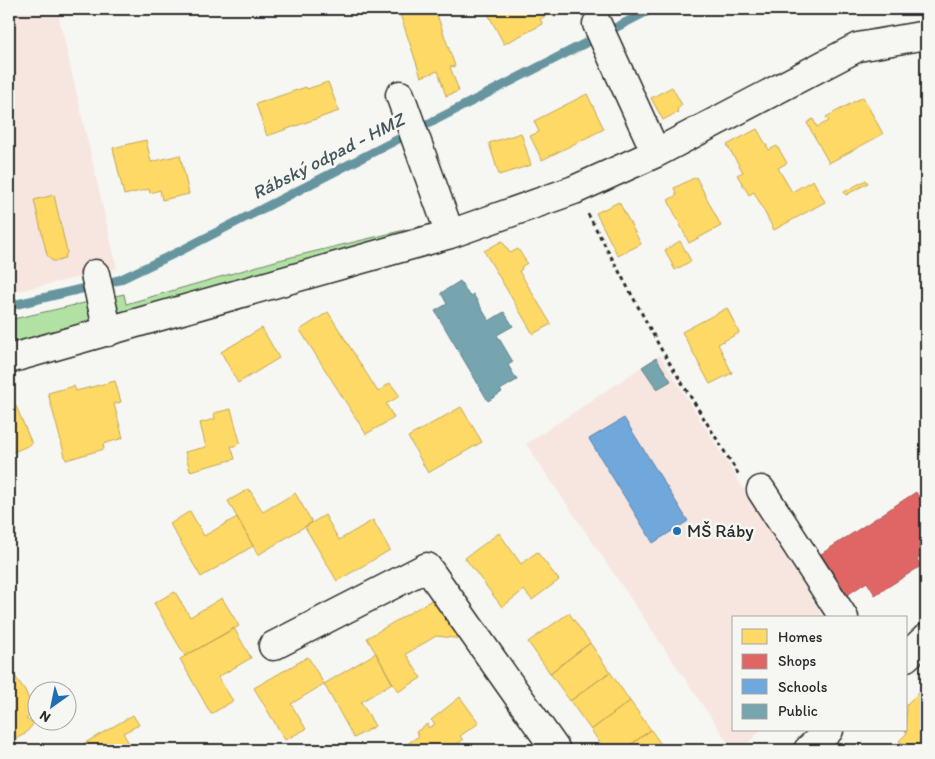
<svg xmlns="http://www.w3.org/2000/svg" width="935" height="759" viewBox="0 0 935 759" font-family="Itim,sans-serif">
  <rect width="100%" height="100%" fill="#f6f6f2"/>
  <filter id="ink" filterUnits="userSpaceOnUse"><feTurbulence type="fractalNoise" baseFrequency=".02" numOctaves="2"/><feDisplacementMap in="SourceGraphic" scale="10" xChannelSelector="R" yChannelSelector="G"/><feConvolveMatrix kernelMatrix="1 2 1 2 8 2 1 2 1" color-interpolation-filters="sRGB"/></filter>
  <g filter="url(#ink)">
    <path fill="#f7e6e0" d="M9,9H57L117,268L95,274L9,293Z
      M660,355L824,618H734V730H761L741,750H733L526,444Z"/>
    <path fill="#b1e2a3" stroke="#6e8667" d="M421,226L417,233L9,349V320L124,294L126,304L279,260Z"/>
    <path fill="#ffd966" stroke="#bfa554" d="M405,9H435L455,66L450,67L459,91L446,96L438,71L421,77L399,11Z
      M492,9H571L554,17L552,13L540,19L543,24L504,44L487,12Z
      M328,82L339,111L267,136L256,104L306,87L307,89Z
      M672,87L682,105L677,109L678,112L663,120L651,98Z
      M587,94L604,129L542,160L530,136L539,132L534,121Z
      M863,97L883,134L829,163L807,123L813,119L817,127L829,121L826,117Z
      M757,129L769,150L777,146L787,163L778,168L792,192L813,180L825,202L774,230L754,192L749,195L737,175L743,172L727,145Z
      M521,133L531,165L499,175L489,143Z
      M146,140L151,162L180,155L189,194L162,200L160,190L150,193L149,189L124,195L113,148Z
      M696,177L721,226L689,243L668,200L677,195L674,188Z
      M866,180L868,183L846,195L844,192Z
      M54,195L67,252L64,259L58,261H52L47,255L34,200Z
      M619,202L641,244L618,256L596,213Z
      M502,241L510,253L518,249L527,263L521,267L522,269L519,271L551,324L533,334L484,251Z
      M680,241L691,261L675,270L665,250Z
      M727,308L739,333L718,344L732,373L710,384L682,332Z
      M328,312L378,392L390,383L400,396L386,404L394,418L366,434L300,330Z
      M262,328L279,358L238,383L221,352Z
      M115,381L121,402L114,404L123,438L103,444L104,449L66,460L48,393L74,386L76,391Z
      M16,406L32,444L9,454V409Z
      M461,407L482,442L428,473L408,437Z
      M231,409L240,442L236,446H231L235,459L190,471L185,452L206,447L200,423L215,419L214,413Z
      M249,489L263,512L295,493L312,522L258,555L228,501Z
      M190,511L204,536L237,517L253,546L201,577L170,524Z
      M325,515L339,540L373,520L390,550L337,581L305,527Z
      M499,533L521,564L537,552L559,580L532,600L524,590L502,607L465,558Z
      M175,592L190,617L222,598L239,626L185,656L154,603Z
      M435,598L463,639L436,636L406,654L421,678L398,692L367,638Z
      M569,613L590,643L550,673L528,642Z
      M234,628L251,658L218,677L233,701L211,714L180,659Z
      M590,643L610,672L570,701L550,673Z
      M376,653L392,683L361,702L375,726L354,738L324,684Z
      M308,657L324,684L291,704L306,729L285,740L254,688Z
      M610,672L630,701L591,730L570,701Z
      M14,675L25,690L30,702H32L31,712L26,719L34,723L25,734L9,742V679Z
      M919,692L926,699V750H909L899,741L907,733L904,730H906V705Z
      M460,697L479,723L460,736L463,740L448,750H412L407,744L419,736L416,732L427,724L429,728L435,724L431,720Z
      M630,701L651,730L623,750H605L591,730Z
      M133,715L139,725L123,733L133,750H73Z
      M651,730L665,750H623Z"/>
    <path fill="#e06666" stroke="#aa5454" d="M916,492L926,508V553L917,559L921,566L875,595L867,582L847,595L821,554Z"/>
    <path fill="#6fa8dc" stroke="#5b82a7" d="M624,418L688,521L653,543L589,439Z"/>
    <path fill="#76a5af" stroke="#608087" d="M460,281L470,296L473,294L489,321L504,312L513,326L497,335L513,362L508,365L517,380L500,390L502,392L488,401L435,311L447,304L441,293Z
      M656,358L671,381L657,389L642,367Z"/>
    <g fill="none" stroke-linecap="round" stroke-linejoin="round">
      <path stroke="#6695a0" stroke-width="9" d="M9,306L119,280L180,251L652,9"/>
      <g stroke="#2b2b2b" stroke-width="31">
        <path id="minor" d="M597,24L656,153
          M400,95L450,234
          M95,274L108,332
          M9,359L450,234L574,190L656,153L858,47L926,35
          M761,490L844,618
          M273,646L427,567L556,750
          M906,657L926,638
          M808,750L829,730"/>
      </g>
      <path stroke="#2b2b2b" stroke-width="3" stroke-dasharray="4 4" stroke-linecap="butt" d="M588,214L661,349L739,475"/>
      <use href="#minor" stroke="#f6f6f2" stroke-width="28"/>
    </g>
  </g>
  <circle fill="#1f6fb2" stroke="#f6f6f2" stroke-width="2" cx="677" cy="531" r="5"/>
  <g text-anchor="middle" dominant-baseline="central" stroke-width="5" stroke-linejoin="round" paint-order="stroke">
    <g font-size="18" fill="#2b2b2b" stroke="#f6f6f2" text-anchor="start">
      <text x="687" y="531">MŠ Ráby</text>
    </g>
    <g font-size="19" font-style="italic" fill="#44575c" stroke="#f6f6f2">
      <text transform="translate(328 156) rotate(-27)">Rábský odpad - HMZ</text>
    </g>
  </g>
  <rect width="935" height="759" fill="none" stroke="#f6f6f2" stroke-width="30"/>
  <rect x="15" y="15" width="905" height="729" fill="none" stroke="#2b2b2b" stroke-width="2" filter="url(#ink)"/>
  <rect x="732" y="616" width="175" height="115" fill="#f6f6f2" stroke="#a5a5a2"/>
  <rect x="742" y="629" width="25" height="15" fill="#ffd966" stroke="#a5a5a2"/>
  <text x="778" y="642" font-size="15" fill="#2b2b2b">Homes</text>
  <rect x="742" y="654" width="25" height="15" fill="#e06666" stroke="#a5a5a2"/>
  <text x="778" y="666" font-size="15" fill="#2b2b2b">Shops</text>
  <rect x="742" y="679" width="25" height="15" fill="#6fa8dc" stroke="#a5a5a2"/>
  <text x="778" y="692" font-size="15" fill="#2b2b2b">Schools</text>
  <rect x="742" y="704" width="25" height="15" fill="#76a5af" stroke="#a5a5a2"/>
  <text x="778" y="716" font-size="15" fill="#2b2b2b">Public</text>
  <g transform="translate(52 706) rotate(213)"><circle r="24" fill="#f6f6f2" stroke="#a5a5a2"/>
  <path d="M0-4L9 19L0 12L-9 19Z" fill="#1f6fb2"/>
  <text y="-8" font-size="14" font-weight="bold" text-anchor="middle" fill="#2b2b2b">N</text>
  </g>
</svg>
